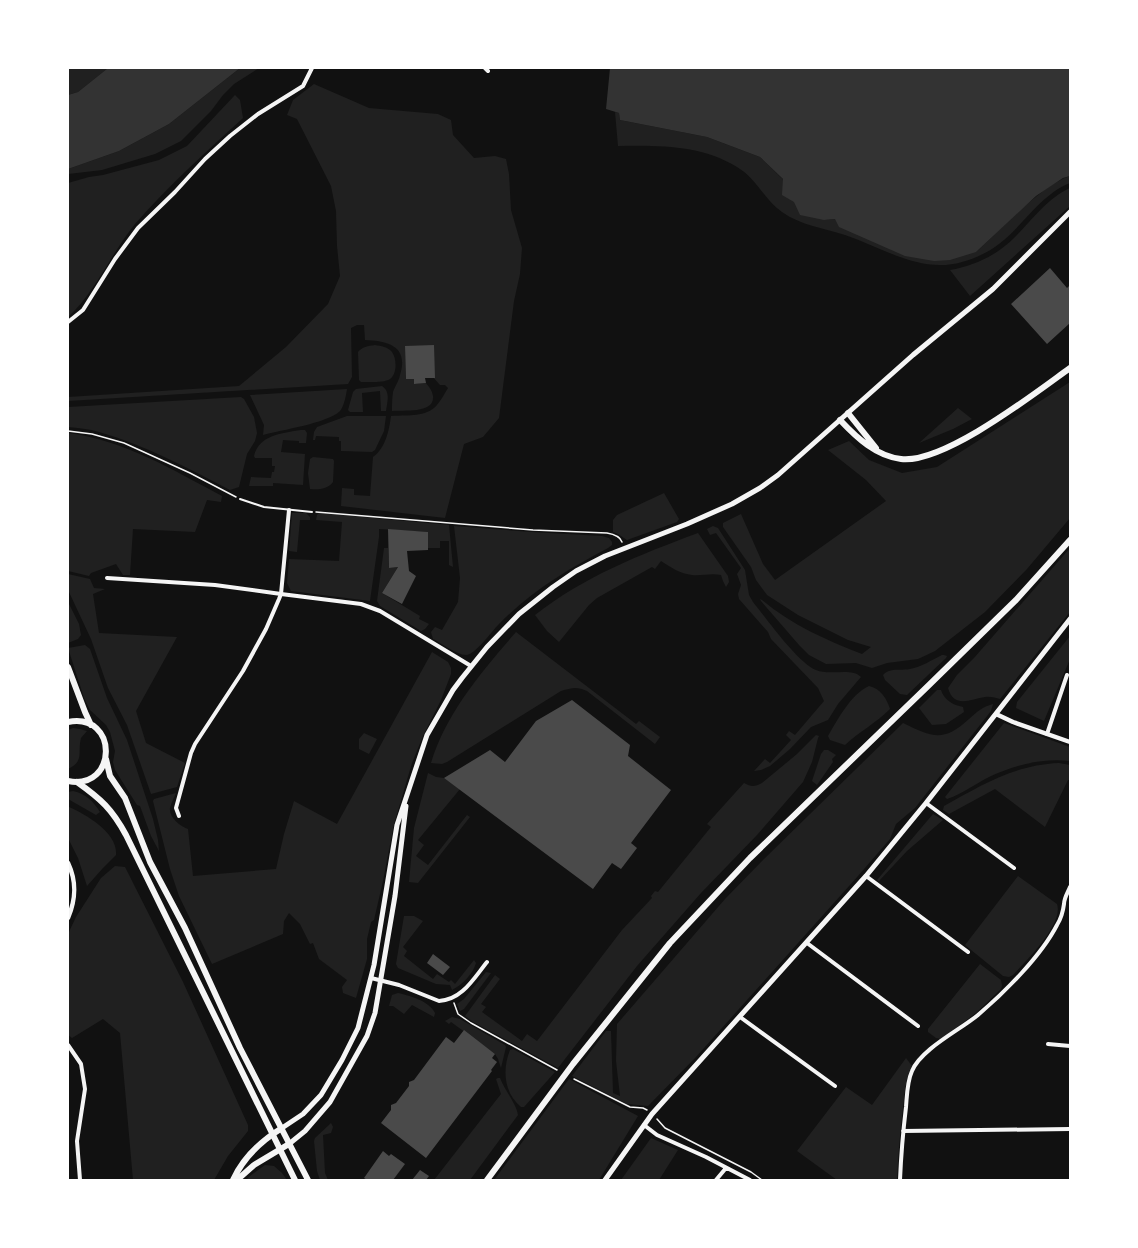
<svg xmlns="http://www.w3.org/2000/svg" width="1138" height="1248" viewBox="0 0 1138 1248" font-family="Helvetica,sans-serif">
  <rect width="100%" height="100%" fill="#111"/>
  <path fill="#202020" d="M68,68H108L78,92L68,95Z
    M240,68H259L234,84L223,95L211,111L181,141L155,154L102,170L68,174V169L119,151L169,124Z
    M314,84L369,108L438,114L451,120L453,135L474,158L495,156L506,159L509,174L511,210L522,248L520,274L514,301L499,418L483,437L464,444L445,518L341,506L342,488L354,489V495L370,496L373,457C386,448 389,430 391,416C405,415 423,417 434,408C440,403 444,394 448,388L445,385H440L405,346L406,379H414L415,384L426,383C429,387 432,390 433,396C435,414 404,410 392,411C392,405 392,398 393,392C395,386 399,381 400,375C409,346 388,341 365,340L364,325H357L351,328L352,377L348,384L68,401V397L239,386L286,347L328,304L340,276L337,246L336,211L331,186L297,119L287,115L293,100Z
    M235,95L240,100L243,118C206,152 168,186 135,224C112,252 95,293 68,317V183L89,177L103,175L159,160L187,146Z
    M615,112L619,113L620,120L707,137L760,157L825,220L835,219L976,252C1000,231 1041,185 1070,176V183C1040,195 1024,225 999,244C989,252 974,259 962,262C921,274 883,248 845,235C823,228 800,225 782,212C764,199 756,178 737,167C702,145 658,145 618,146Z
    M1070,188V206L970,296L950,270C968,267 986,260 1001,249C1026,231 1041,201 1070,188Z
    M375,345C381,346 388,347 392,352C397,359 397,374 390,379C384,383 369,382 361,382L359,380L358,352C362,347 368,346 375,345Z
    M1070,382V518L1027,569L985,612L935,651L918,659L887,663L872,668L856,663L826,664L809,655L799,645L761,601L760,599L762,600C792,625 826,640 862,654L871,647L848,640L798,615L767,595L756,580L751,567L723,527V523L741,514L763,564L775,580L886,501L866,480L828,450L849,441L869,460L902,473L937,467Z
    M382,386C391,392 387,402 386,411H381L380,391L362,393L363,412H350L348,410L353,392L356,389Z
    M347,389C346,396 344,406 340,411C328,423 281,430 263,435L264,425L250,395Z
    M241,397L244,399L254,417L257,433L255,441L247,454L239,487L230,490C188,468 145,445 99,432C89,429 78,428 68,427V407Z
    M958,408L972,419L953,429L919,443Z
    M347,416H386L384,431L375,450L372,452L341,451V441H339V437L316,436L315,440H313L314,432L317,427Z
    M301,430H305L307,433L306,443H299V441L283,440L281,452L305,454L303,485L273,483V486H249L251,477L271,478L272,472H274L275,466H272V458H255L254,456C259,435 282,433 301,430Z
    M68,433C124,440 173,470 222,496L221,502L207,500L195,532L133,529L130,575H123L116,564L91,573L89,576L68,571Z
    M313,457L333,459L334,461L333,482C328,489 318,490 310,489L308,473L310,459Z
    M664,493L679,519L677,522L627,540L618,534L613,532V520L617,515Z
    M292,513H306L310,517V520H300L297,552L289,551Z
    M319,513L449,525L453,567L449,565V541H440V548H428V532L379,529V537L370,601L291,591L287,583L289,559L339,561L342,522L316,520L317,515Z
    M454,526L532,532L602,536L609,538L612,542V545L608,548C568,569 530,592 499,624C492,631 475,655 466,655C457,655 441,643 433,639L431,632L435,627L442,630L458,602L460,578Z
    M713,526L718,528L745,570L749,595L753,602C766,618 798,663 816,670C830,676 852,667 861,677L838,704L828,720L811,727L790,749L770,766L761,770L754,771L765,759L770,763L791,740L786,735L789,731L795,735L824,701L818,688L771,639L768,632L739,599L738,594L741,585L737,574L741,568L716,533L710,535L707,529Z
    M698,533L728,576L729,582L726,587L723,581L721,575C711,573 702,576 692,575C681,574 670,567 661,561L655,569L652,567L597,598L589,605L559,642L547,631L535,615C585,576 639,555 698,533Z
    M384,548H388L389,568L398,567L382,593L420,616L419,619L429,624L425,629L421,631L380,606L377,601Z
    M1070,548V612L1000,699C996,698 990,696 985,697C971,699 954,709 948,688L957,675L974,658Z
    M68,574L90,579L94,588L105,589L93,594L99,633L177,637L136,711L146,743L185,763L177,787L151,794L127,725L108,688L91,639L68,590Z
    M68,602L79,624L81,635L78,639L68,643Z
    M516,632L636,724L639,721L660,737L655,744L587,691C577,686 571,688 561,691L447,762L442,764L431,763C446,713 482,671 516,632Z
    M1070,636V659L1044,721L1016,708L1017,702Z
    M85,645L90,649L107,698L127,740L153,819L158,840L159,851L151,836L140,806L137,805L115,770L113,762L115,751L110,732L106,725L90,710L84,698L68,648Z
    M432,652L448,662L451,668V674L441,700L423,736L412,763L394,824L383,881L374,920L371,922L367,939V959L356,998L343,993L342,987L347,980L319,959L313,943L310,944L300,924L289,913L284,921L283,934L212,964L179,896L170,869L153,801L154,799L176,793C174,798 171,803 170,808C169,818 180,826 188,829L193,876L276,869L284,834L294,801L337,824Z
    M942,655H944L947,656L946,658L907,695L900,694L885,680L883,675C890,667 900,671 910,669C921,667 932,660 942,655Z
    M869,686C880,688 887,699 890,709C876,723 859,732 845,745L830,740L828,736C838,719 851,694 869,686Z
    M937,690H941C944,700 953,705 963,707L964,712L946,724L932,725L919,708Z
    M993,704L991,711L915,808L896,824L890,839L858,876L696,1057L648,1106L627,1104L572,1076L606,1031H611L613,1093L620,1096L616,1061L617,1024L725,899L763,860L903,723C932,737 943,743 969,719C978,711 982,707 993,704Z
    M1004,723L1070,747V761C1042,758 1014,765 989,777C975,784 962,794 947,799L945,797Z
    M73,728L80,729L87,731L81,738C77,753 85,761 68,769V730Z
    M364,733L377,739L369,754L359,749V739Z
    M816,735L819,736L818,738L812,762L803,782L757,835L701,893L637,966L558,1068L473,1022L465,1016L495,975L500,979L481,1004L486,1007L482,1012L522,1041L527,1034L537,1041L622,930L652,898L651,896L655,891L658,892L711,827L707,824L744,783C751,787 755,787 762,783L797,754Z
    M824,750H828L836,755L832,759L833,762L817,785L812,781L821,754Z
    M1059,763L1070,765V780H1068L1045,827L995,789L949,814L943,810L944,806C982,785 1014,765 1059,763Z
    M428,773L436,777L444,778L460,789L418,840L424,845L416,856L428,865L467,815L470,817L418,883L409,882L414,828Z
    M73,791C86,794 93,801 100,812L96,815L68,799V792Z
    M69,807C87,815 118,833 116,855L103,868L87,886L78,858L68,838V809Z
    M933,814L943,820L907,851L879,881L877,880Z
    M115,866L125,867L183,982L248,1125V1131L228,1156L214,1180H133L120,1033L103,1019L72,1038L68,1035V934L76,917L101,878Z
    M1018,876L1057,904C1064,924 1026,961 1013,975L1009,977L1003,976L965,945Z
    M404,916H414L423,921L403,947L407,951L404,956L433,979L437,974L449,982L451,980L455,984L474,960L476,963C473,974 462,985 452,990L450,985L436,984L398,968L396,964Z
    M980,964L1001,980L1002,986L1001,989L976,1013L941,1039L936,1038L928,1032V1029Z
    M486,972L491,973L464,1009L460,1011L457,1004L464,999Z
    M398,993C411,996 429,1001 435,1013L434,1017L412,1005L404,1014L393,1006H389L392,995Z
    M452,1017L460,1019L505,1045L506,1047L501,1068L498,1059L495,1054L451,1022L449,1024L445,1021Z
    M513,1049L555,1072L524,1107H521C504,1093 502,1070 510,1050Z
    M906,1058L912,1066C905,1079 905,1094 903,1108C900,1132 898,1156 897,1180H837L797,1151L846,1087L872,1105Z
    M498,1078H500C505,1091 516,1103 518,1115L470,1180H434L501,1094L496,1079Z
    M569,1079L638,1116L599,1180H494Z
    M331,1123L333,1127L331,1133L323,1135L325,1173L328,1180H320L317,1171L314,1141L315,1138Z
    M651,1138L678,1150L659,1180H621Z
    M265,1165L274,1166L282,1173L287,1180H246L250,1176Z"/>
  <path fill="#333" d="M108,68H240L169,124L119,151L68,169V95L78,92Z
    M610,68H1070V176L1063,178L1036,196L976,252L950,260L934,261L905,256L839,227L835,219L824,220L800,215L794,202L782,195L783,179L760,157L707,137L620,120L619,113L606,109Z"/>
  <path fill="#4a4a4a" d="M1050,268L1067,288L1070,285V323L1047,344L1011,304Z
    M434,345L435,378H425L426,383L414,384V379H406L405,346Z
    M388,529L428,532V550L407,551L409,571L416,576L402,604L382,593L398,567L389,568Z
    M572,700L630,745L628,756L671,790L631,843L637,848L621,869L612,863L593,889L444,778L490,750L505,762L536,721Z
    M433,954L450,967L443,975L427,963Z
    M464,1030L495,1054L492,1058L497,1062L491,1070L492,1071L426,1158L381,1123L391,1110V1105L396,1103L409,1086V1082L414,1080L446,1037L454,1043Z
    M383,1151L389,1156L391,1154L405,1164L393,1180H367L364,1178Z
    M420,1170L429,1176L426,1180H412Z"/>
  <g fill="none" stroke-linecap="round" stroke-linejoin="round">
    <path stroke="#f5f5f5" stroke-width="1.5" d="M68,431L92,434L124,443L190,473L236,497
      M316,512L533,530L607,533C613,534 620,536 622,542
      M454,1003L458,1014L471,1023L557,1070
      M574,1079L630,1107L643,1108L647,1110
      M657,1119L665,1128L751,1172L762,1180"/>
    <path stroke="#f5f5f5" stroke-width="2" d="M240,499L264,507L312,512"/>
    <path stroke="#f5f5f5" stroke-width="4" d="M485,68L488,71
      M68,322L83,310L115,259L138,228L175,192L205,159L230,136L258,114L303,86L312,68
      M107,578L215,585L281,594L361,604L380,611L471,666
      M1047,734L1067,675
      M926,803L1014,868
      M179,816L176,808L191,753L195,744L243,671L266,629L279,599L281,594L289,510
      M866,876L968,952
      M807,943L918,1026
      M371,978L399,985L439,1001C462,1000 474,978 487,962
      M740,1017L835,1086
      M1048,1044L1070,1046
      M68,1045L81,1064L85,1089L77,1141L80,1180
      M644,1125L657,1135L706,1157L750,1180
      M903,1131L1070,1129
      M716,1180L726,1168
      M900,1180C901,1156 903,1132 906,1107C907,1095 907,1082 912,1071C921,1049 960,1030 978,1015C1005,992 1041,956 1057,925C1062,917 1063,912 1064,904C1064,898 1068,892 1070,887"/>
    <path stroke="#f5f5f5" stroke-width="4.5" d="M996,714L1013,722L1070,742
      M68,863C77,882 76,899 68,918"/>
    <path stroke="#f5f5f5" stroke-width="5" d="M282,1128L303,1114L321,1095L342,1060L358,1028L374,965L397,825L427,735L453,690L462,678L487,647L519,614L553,587L576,571L605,556L687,524L732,504L760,488L778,475L913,355L993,289L1070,212
      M289,1144L305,1131L330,1102L367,1036L375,1013L395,896L406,806
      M605,1180L652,1114L866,876L926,803L1070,619"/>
    <path stroke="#f5f5f5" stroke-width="6" d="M68,667L85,712L91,725
      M68,722C119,712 118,791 68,781
      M106,759L110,776L125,798L150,862L185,928L240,1048L308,1180
      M77,782C101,799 112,809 126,835L295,1180"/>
    <path stroke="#f5f5f5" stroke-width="6" d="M848,413L876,448
      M840,420C857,438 876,456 901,459C944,464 1035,393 1070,368
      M233,1180C243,1158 261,1141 282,1128
      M237,1180L254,1165L289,1144
      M487,1180L573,1064L670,943L750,858L928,686L1016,600L1070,540"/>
  </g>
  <rect width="1138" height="1248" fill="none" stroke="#ffffff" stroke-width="138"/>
</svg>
